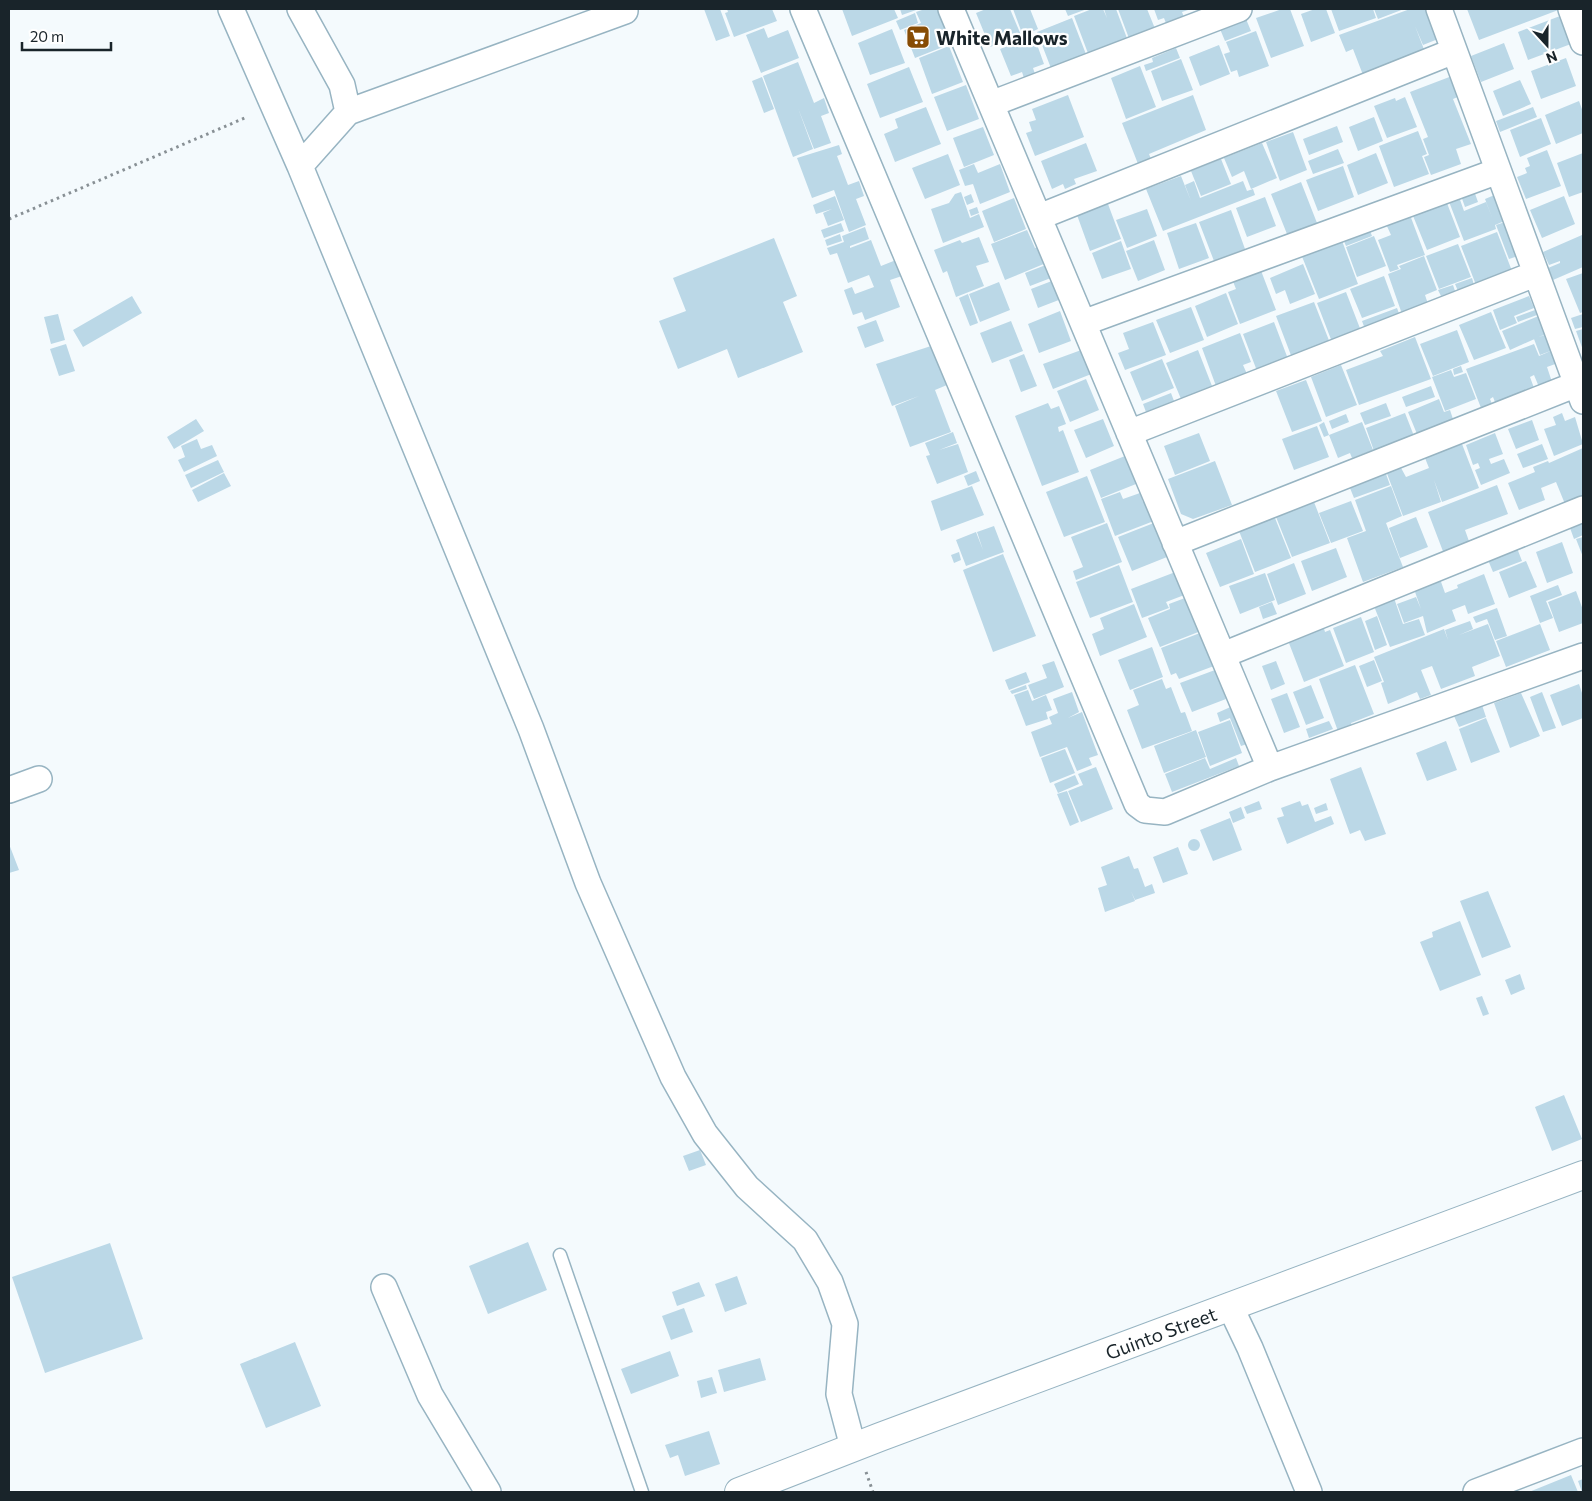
<svg xmlns="http://www.w3.org/2000/svg" width="1592" height="1501" viewBox="0 0 1592 1501" font-family="Commissioner,sans-serif">
  <rect width="100%" height="100%" fill="#f4fafd"/>
  <path fill="#bbd8e7" d="M704,9H720L730,36L716,41Z
    M727,9H772L777,21L734,37L725,13L728,12Z
    M842,9H894L898,18L852,36Z
    M900,9H919L902,15Z
    M925,9H939L953,43L915,58L904,30L921,23L916,12Z
    M986,9H1010L1021,35L990,47L976,13Z
    M1013,9H1030L1038,29L1023,36Z
    M1065,9H1087L1068,16Z
    M1092,9H1103L1107,18L1104,9H1116L1128,41L1089,56L1074,16Z
    M1118,9H1147L1156,31L1130,41Z
    M1154,9H1191L1182,12L1185,20L1167,26L1164,18L1158,20Z
    M1282,9H1290L1304,46L1271,58L1256,18Z
    M1315,9H1326L1335,33L1311,42L1301,14Z
    M1331,9H1373L1376,18L1339,31Z
    M1374,9H1404L1378,19Z
    M1410,9H1427L1438,39L1423,45L1415,26L1425,52L1363,75L1353,49L1346,52L1339,35Z
    M1467,9H1561L1479,40Z
    M915,13L918,23L900,30L896,21Z
    M1560,16L1571,44L1528,60L1518,32Z
    M1072,18L1089,62L1054,76L1037,32Z
    M1246,19L1251,31L1225,41L1220,29Z
    M764,28L768,38L788,30L799,58L761,73L746,35Z
    M892,29L905,63L870,75L858,43Z
    M1256,31L1269,66L1239,77L1237,70L1231,72L1224,54L1230,52L1226,42Z
    M1034,36L1044,64L1033,68L1035,74L1024,78L1022,72L1011,76L1000,49Z
    M1504,43L1514,69L1481,82L1471,56Z
    M1219,45L1230,74L1200,86L1189,57Z
    M949,46L963,82L932,94L919,58Z
    M1176,48L1180,58L1146,71L1144,65L1153,62L1152,58Z
    M1566,58L1576,86L1541,99L1531,71Z
    M1181,59L1193,90L1162,101L1151,71Z
    M798,62L814,103L824,98L829,113L821,116L831,143L814,149L798,108L813,149L793,157L763,76Z
    M1140,66L1156,107L1126,119L1111,78Z
    M909,67L923,102L880,118L867,84Z
    M1452,76L1460,96L1453,99L1471,144L1456,149L1461,164L1431,175L1424,157L1429,155L1423,139L1428,137L1410,92Z
    M762,77L774,109L764,113L752,81Z
    M1520,80L1531,104L1503,116L1493,91Z
    M966,85L979,119L947,131L934,97Z
    M1068,95L1084,137L1035,156L1026,133L1032,131L1029,122L1036,120L1032,109Z
    M1193,95L1206,130L1149,154L1153,164L1140,169L1122,123Z
    M1405,97L1417,127L1387,138L1374,106L1395,98L1396,101Z
    M1579,101L1583,112V133L1556,144L1545,115Z
    M926,107L941,144L895,162L884,134L898,128L895,119Z
    M1533,107L1537,117L1500,132L1496,121Z
    M1374,117L1383,141L1358,151L1349,127Z
    M1541,118L1551,144L1520,157L1510,130Z
    M1337,126L1343,142L1309,155L1303,139Z
    M983,127L994,155L964,167L953,138Z
    M1418,131L1427,154L1422,156L1429,174L1394,187L1379,146Z
    M1293,132L1307,170L1280,181L1266,142Z
    M1086,143L1097,171L1074,179L1076,184L1065,189L1063,184L1052,189L1041,161Z
    M1262,143L1277,178L1251,189L1244,171L1232,177L1224,158Z
    M839,145L842,154L837,156L848,185L859,181L864,196L856,199L866,225L849,232L834,190L812,198L797,158Z
    M1338,149L1344,163L1313,174L1308,161Z
    M1547,150L1561,186L1526,199L1517,177L1527,173L1525,168L1530,166L1527,158Z
    M1376,153L1388,183L1358,195L1347,165Z
    M1583,153V192L1569,197L1557,163Z
    M948,154L960,185L925,199L912,168Z
    M1221,159L1231,184L1201,196L1191,171Z
    M974,164L978,173L1000,164L1010,192L980,204L973,184L965,186L959,170Z
    M1343,166L1354,197L1318,211L1306,180Z
    M1181,176L1191,201L1185,185L1194,181L1200,198L1243,181L1247,191L1253,189L1255,195L1163,231L1146,189Z
    M1301,182L1317,223L1287,234L1271,194Z
    M1473,188L1478,202L1465,207L1460,193Z
    M961,192L970,218L979,214L984,227L943,243L931,209L949,203L955,194Z
    M971,194L974,202L967,205L964,197Z
    M1458,194L1464,211L1486,202L1493,220L1485,199L1497,194L1507,220L1495,225L1496,229L1464,241L1448,199Z
    M835,196L844,220L828,226L823,213L832,209L816,214L813,205Z
    M1564,196L1575,224L1542,238L1530,210Z
    M1265,197L1276,226L1247,237L1236,208Z
    M1014,198L1026,229L994,242L982,211Z
    M1445,198L1460,237L1427,250L1411,211Z
    M1108,204L1121,239L1090,251L1077,215Z
    M977,207L979,213L971,216L969,210Z
    M1147,209L1157,236L1127,248L1116,220Z
    M1231,210L1245,249L1214,261L1199,222Z
    M1410,215L1425,255L1397,265L1399,269L1390,272L1378,240L1391,235L1386,224Z
    M1505,222L1518,256L1509,259L1496,225Z
    M841,223L844,231L824,238L821,230Z
    M1196,223L1209,258L1179,269L1167,233Z
    M865,227L869,239L850,246V248L871,240L881,266L896,260L902,276L890,280L900,307L865,320L862,312L853,315L844,290L852,287L855,294L874,287L869,275L848,283L837,253L830,255L827,248L844,242L842,236Z
    M1369,228L1372,236L1346,246L1343,239Z
    M1027,230L1035,248L1045,244L1051,261L1005,280L991,244Z
    M1497,232L1512,271L1476,285L1461,246Z
    M840,234L842,241L827,246L825,240Z
    M1582,235L1583,267L1553,280L1548,268L1560,263V261L1549,265L1543,252Z
    M1374,236L1386,266L1357,277L1346,247Z
    M979,237L989,262L976,266L984,286L956,297L947,271L943,273L934,250L960,240L962,243Z
    M774,238L797,296L783,302L803,352L738,378L727,349L678,369L659,321L686,311L673,278Z
    M1341,238L1358,284L1319,299L1301,254Z
    M1154,240L1165,270L1138,281L1126,251Z
    M1121,241L1131,269L1102,279L1092,253Z
    M1458,244L1471,277L1439,289L1426,256Z
    M1424,256L1437,290L1425,295L1428,304L1402,314L1388,274L1401,269L1399,266Z
    M1051,263L1056,276L1030,286L1025,273Z
    M1303,264L1315,294L1290,304L1285,290L1276,294L1270,278Z
    M1260,268L1276,310L1240,324L1228,292L1236,289L1232,279Z
    M1583,273V312L1580,313L1566,279Z
    M1384,276L1395,306L1362,318L1350,289Z
    M1472,278L1474,285L1458,291L1455,284Z
    M1057,279L1064,298L1038,308L1031,289Z
    M999,282L1010,310L980,322L969,294Z
    M1453,285L1455,291L1441,296L1438,290Z
    M1346,292L1361,331L1332,342L1317,303Z
    M1226,293L1238,324L1207,337L1195,306Z
    M968,294L978,323L970,326L959,298Z
    M132,296L142,313L83,347L73,330Z
    M1529,296L1534,308L1514,316L1517,323L1500,330L1493,310Z
    M1314,302L1330,343L1292,358L1276,316Z
    M1191,307L1204,340L1170,353L1156,320Z
    M1397,308L1401,319L1366,332L1362,321Z
    M1535,310L1537,315L1518,322L1516,317Z
    M1060,311L1071,341L1039,353L1028,324Z
    M1491,312L1506,348L1474,360L1459,325Z
    M58,314L65,340L51,344L44,317Z
    M1583,314V327L1575,329L1571,318Z
    M1541,315L1548,333L1510,350L1502,331Z
    M876,320L884,341L865,348L857,327Z
    M1011,321L1023,351L992,363L980,333Z
    M1153,322L1166,355L1125,370L1118,353L1129,349L1123,333Z
    M1274,322L1288,359L1257,371L1243,334Z
    M1583,329V350L1576,331Z
    M1457,330L1469,362L1433,376L1420,344Z
    M1240,333L1251,362L1243,365L1247,374L1216,386L1202,348Z
    M1547,334L1553,350L1540,355L1534,339Z
    M1415,337L1431,379L1359,405L1346,370L1383,356L1380,351Z
    M66,344L75,371L59,376L50,349Z
    M1534,344L1539,356L1553,350L1558,363L1547,367L1552,382L1539,387L1534,375L1530,377L1534,388L1495,402L1493,397L1490,399L1492,404L1481,408L1466,369Z
    M931,346L947,385L935,390L951,432L910,447L895,406L919,396L892,406L876,364Z
    M1084,349L1094,373L1053,389L1043,364Z
    M1198,350L1212,386L1181,399L1166,363Z
    M1024,354L1037,386L1021,392L1009,360Z
    M1162,359L1174,388L1142,401L1130,372Z
    M1341,365L1357,405L1326,417L1311,377Z
    M1461,366L1463,372L1454,375L1453,369Z
    M1451,370L1454,377L1466,373L1476,399L1445,411L1432,377Z
    M1086,379L1099,410L1070,422L1057,391Z
    M1306,380L1322,421L1292,432L1276,391Z
    M1431,386L1435,397L1406,407L1402,397Z
    M1171,393L1174,401L1146,412L1143,404Z
    M1439,399L1444,412L1450,410L1453,419L1417,434L1408,412Z
    M1048,403L1051,409L1059,406L1066,424L1058,427L1059,432L1063,430L1079,472L1042,486L1015,416Z
    M1386,403L1391,416L1365,425L1360,413Z
    M1405,413L1414,436L1374,451L1366,428Z
    M1562,413L1565,421L1575,417L1583,444L1554,456L1544,429L1556,425L1553,417Z
    M1346,414L1349,422L1332,429L1329,421Z
    M196,419L204,431L174,449L167,437Z
    M1103,419L1114,446L1086,458L1074,430Z
    M1532,420L1539,440L1516,449L1508,429Z
    M1324,422L1329,435L1324,437L1319,425Z
    M1362,422L1373,450L1352,458L1350,453L1338,458L1329,435Z
    M1317,426L1329,457L1294,470L1282,439Z
    M953,432L957,443L939,450L958,444L968,472L937,484L926,456L930,455L925,443Z
    M1199,433L1210,461L1175,475L1164,446Z
    M1495,433L1503,454L1489,459L1491,464L1504,459L1510,473L1481,485L1475,470L1480,468L1478,463L1473,465L1466,445Z
    M197,439L201,449L212,445L217,456L184,472L178,460L185,457L181,446Z
    M1462,444L1479,488L1442,502L1434,480L1441,502L1403,516L1386,471L1400,466L1406,477L1429,468L1425,458Z
    M1542,444L1548,459L1523,468L1517,454Z
    M1583,448V498L1565,504L1556,482L1541,488L1545,500L1519,510L1508,483L1535,472L1533,467L1548,461L1549,463Z
    M1130,454L1141,482L1101,498L1090,470Z
    M218,460L224,472L191,488L185,475Z
    M1215,461L1232,505L1193,519L1181,514L1168,479Z
    M976,471L980,481L968,486L964,476Z
    M224,473L231,486L198,502L192,490Z
    M1386,474L1390,485L1354,498L1350,488Z
    M1087,476L1105,522L1064,537L1046,492Z
    M1497,485L1508,514L1465,530L1470,544L1444,554L1428,512Z
    M972,486L984,515L941,531L931,501Z
    M1391,486L1402,516L1386,523L1403,567L1363,582L1347,538L1366,531L1355,500Z
    M1120,492L1123,499L1140,493L1143,502L1150,499L1159,519L1115,536L1101,499Z
    M1351,501L1363,531L1331,543L1319,513Z
    M1314,502L1330,543L1292,557L1276,517Z
    M1416,517L1428,547L1400,558L1389,528Z
    M1275,518L1291,558L1255,572L1239,531Z
    M1159,521L1172,555L1132,571L1118,537Z
    M1107,523L1122,562L1076,580L1073,571L1083,567L1071,537Z
    M1583,523V535L1574,539L1570,528Z
    M994,526L1004,552L966,566L956,540L976,532L983,550L977,532Z
    M1583,537V557L1576,539Z
    M1241,539L1254,574L1220,587L1206,553Z
    M1562,542L1573,573L1547,583L1536,552Z
    M1336,548L1347,577L1312,591L1301,561Z
    M1517,548L1522,561L1493,572L1488,560Z
    M959,552L961,560L954,563L951,555Z
    M1003,554L1036,636L993,652L963,570Z
    M1526,561L1537,587L1509,598L1499,572Z
    M1294,563L1306,594L1278,605L1267,574Z
    M1119,565L1133,602L1090,618L1076,582Z
    M1178,571L1187,594L1166,602L1169,608L1142,618L1131,589Z
    M1265,573L1275,600L1240,614L1229,586Z
    M1484,574L1495,604L1468,614L1465,605L1452,610L1456,621L1427,633L1423,616L1404,623L1397,604L1416,597L1421,609L1414,589L1440,579L1445,593L1458,588L1457,585Z
    M1558,585L1562,595L1546,601L1553,618L1540,623L1530,596Z
    M1576,591L1583,610V623L1559,632L1548,602Z
    M1193,595L1206,629L1160,647L1148,618L1170,609L1169,604Z
    M1394,598L1403,624L1419,619L1425,635L1390,647L1374,606Z
    M1272,602L1277,614L1263,619L1259,607Z
    M1134,604L1147,637L1100,656L1092,634L1104,629L1100,618Z
    M1497,608L1507,636L1495,640L1487,619L1476,623L1473,617Z
    M1377,616L1387,645L1375,650L1365,621Z
    M1361,617L1374,652L1346,663L1333,628Z
    M1470,621L1473,629L1459,635L1488,624L1500,656L1472,667L1475,676L1441,689L1432,666L1421,670L1431,695L1420,699L1417,692L1388,704L1381,683L1384,682L1374,657L1444,629L1448,640L1445,630Z
    M1540,624L1550,650L1506,667L1496,641Z
    M1323,625L1325,632L1330,630L1344,666L1304,682L1287,638Z
    M1200,633L1214,666L1179,679L1176,673L1171,675L1161,648Z
    M1152,647L1163,677L1130,690L1118,660Z
    M1374,660L1382,681L1367,687L1359,666Z
    M1054,661L1064,687L1034,699L1028,685L1047,678L1042,665Z
    M1276,661L1285,684L1271,690L1262,666Z
    M1355,665L1374,714L1351,723L1353,728L1339,734L1319,679Z
    M1215,670L1226,699L1192,712L1180,683Z
    M1026,672L1030,682L1009,690L1005,680Z
    M1162,679L1166,689L1171,687L1181,713L1185,712L1192,731L1142,749L1127,710L1139,705L1133,690Z
    M1579,684L1583,696V718L1562,726L1550,695Z
    M1026,685L1027,689L1012,694L1010,691Z
    M1311,685L1324,718L1306,725L1293,692Z
    M1028,690L1032,701L1046,695L1052,710L1046,712L1048,719L1026,726L1014,695Z
    M1072,692L1079,712L1068,718L1082,712L1098,755L1089,758L1092,765L1077,771L1067,747L1040,757L1031,732L1052,724L1049,717L1058,713L1053,699Z
    M1542,692L1556,728L1543,732L1530,697Z
    M1287,693L1300,727L1284,733L1271,699Z
    M1521,693L1540,736L1510,748L1494,703Z
    M1235,705L1250,743L1241,746L1230,718L1220,722L1217,713Z
    M1482,705L1486,717L1459,727L1454,716Z
    M1486,718L1500,752L1471,763L1459,729Z
    M1230,720L1242,753L1210,766L1198,732Z
    M1329,721L1333,729L1309,738L1306,729Z
    M1196,730L1206,757L1164,773L1154,746Z
    M1446,741L1457,770L1427,781L1416,753Z
    M1065,749L1075,773L1050,783L1041,758Z
    M1205,758L1210,769L1236,758L1239,766L1172,792L1165,774Z
    M1096,767L1113,809L1081,822L1068,791L1083,785L1078,774Z
    M1361,767L1386,834L1365,841L1360,830L1350,834L1330,779Z
    M1075,775L1079,784L1058,793L1054,784Z
    M1067,791L1079,822L1070,826L1057,794Z
    M1259,801L1262,809L1247,814L1244,807Z
    M1300,801L1302,806L1308,804L1315,822L1331,816L1334,824L1287,844L1277,818L1284,816L1281,808Z
    M1326,803L1328,810L1316,814L1314,808Z
    M1241,807L1245,818L1233,823L1229,812Z
    M1230,818L1242,850L1213,861L1200,830Z
    M1188 845a6 6 0 1 1 12 0a6 6 0 1 1-12 0Z
    M9,844L19,870L9,873Z
    M1178,847L1188,874L1163,883L1153,857Z
    M1129,856L1134,869L1138,868L1145,887L1152,884L1155,893L1135,900L1131,891L1135,901L1105,912L1098,888L1107,885L1101,867Z
    M1488,891L1511,947L1482,958L1460,901Z
    M1460,921L1481,975L1440,991L1420,942L1433,937L1432,932Z
    M1520,974L1525,989L1511,995L1505,980Z
    M1482,996L1489,1014L1483,1016L1476,998Z
    M1564,1095L1582,1139L1552,1151L1535,1107Z
    M700,1150L706,1165L689,1171L683,1156Z
    M528,1242L547,1290L488,1314L469,1266Z
    M110,1243L143,1339L45,1373L12,1277Z
    M737,1276L747,1304L725,1312L715,1284Z
    M699,1282L705,1296L677,1306L672,1292Z
    M684,1308L693,1332L671,1340L662,1316Z
    M295,1342L321,1406L266,1428L240,1364Z
    M670,1351L679,1376L631,1394L621,1369Z
    M760,1358L766,1380L724,1392L718,1370Z
    M712,1377L717,1393L701,1398L697,1381Z
    M709,1431L720,1464L685,1476L678,1455L670,1458L665,1445Z
    M1571,1475L1578,1492H1529Z
    M1583,1479V1492H1582L1578,1481Z"/>
  <g fill="none" stroke-linecap="round" stroke-linejoin="round">
    <g stroke="#97b4c2" stroke-width="15">
      <path id="service" d="M560,1255L642,1492"/>
    </g>
    <g stroke="#97b4c2" stroke-width="28">
      <path id="minor" d="M231,9L300,166L531,729L588,883L673,1077L705,1134L747,1187L805,1240L830,1282L845,1324L839,1394L853,1447
        M803,9L1137,804L1145,810L1165,812L1270,768L1583,656
        M951,9L1270,768
        M1439,9L1583,401
        M1571,9L1583,42
        M991,104L1239,9
        M348,112L625,11
        M300,166L348,112L342,85L300,9
        M1039,217L1454,51
        M1083,323L1498,171
        M1129,433L1535,274
        M1175,543L1577,384
        M1223,655L1583,509
        M9,790L39,779
        M384,1287L430,1395L488,1492
        M1230,1306L1250,1348L1309,1492
        M1476,1492L1583,1451"/>
    </g>
    <g stroke="#97b4c2" stroke-width="30">
      <g id="tertiary">
        <path id="s1" d="M739,1492L880,1437L1583,1175"/>
      </g>
    </g>
    <path stroke="#889095" stroke-width="3" stroke-dasharray="2.5 4" stroke-linecap="butt" d="M9,219L247,117
      M866,1472L873,1492"/>
    <use href="#service" stroke="#fff" stroke-width="12"/>
    <use href="#minor" stroke="#fff" stroke-width="25"/>
    <use href="#tertiary" stroke="#fff" stroke-width="28"/>
  </g>
  <defs>
    <g id="supermarket-square" transform="scale(1.25)"><rect x="-9" y="-9" width="18" height="18" rx="4" fill="#874c04" stroke="#fff"/><path d="M-6-5.5h2.5l.6 2H6L4.5 2H-2.5L-4.4-4H-6ZM-1.5 3.2a1.3 1.3 0 1 0 .1 0ZM3 3.2a1.3 1.3 0 1 0 .1 0Z" fill="#fff"/></g>
  </defs>
  <g fill-rule="evenodd">
    <use href="#supermarket-square" x="918" y="37"/>
  </g>
  <g text-anchor="middle" dominant-baseline="central" stroke-width="4.5" stroke-linejoin="round" paint-order="stroke">
    <g font-size="19" font-weight="bold" fill="#19242a" stroke="#fff" text-anchor="start">
      <text x="936" y="37">White Mallows</text>
    </g>
    <g font-size="19" fill="#19242a" stroke="#fff">
      <text stroke="none"><textPath href="#s1" startOffset="451">Guinto Street</textPath></text>
    </g>
  </g>
  <rect width="1592" height="1501" fill="none" stroke="#19242a" stroke-width="20"/>
  <g transform="translate(1547 45) rotate(159)" stroke="#ffffff" stroke-width="4" paint-order="stroke">
  <path d="M0-4L9 19L0 12L-9 19Z" fill="#19242a"/>
  <text y="-8" font-size="14" font-weight="bold" text-anchor="middle" fill="#19242a">N</text>
  </g>
  <path d="M22 42v8h89v-8" fill="none" stroke="#19242a" stroke-width="2.5"/>
  <text x="30" y="42" font-size="15" fill="#19242a" stroke="#ffffff" stroke-width="4" paint-order="stroke">20 m</text>
</svg>
